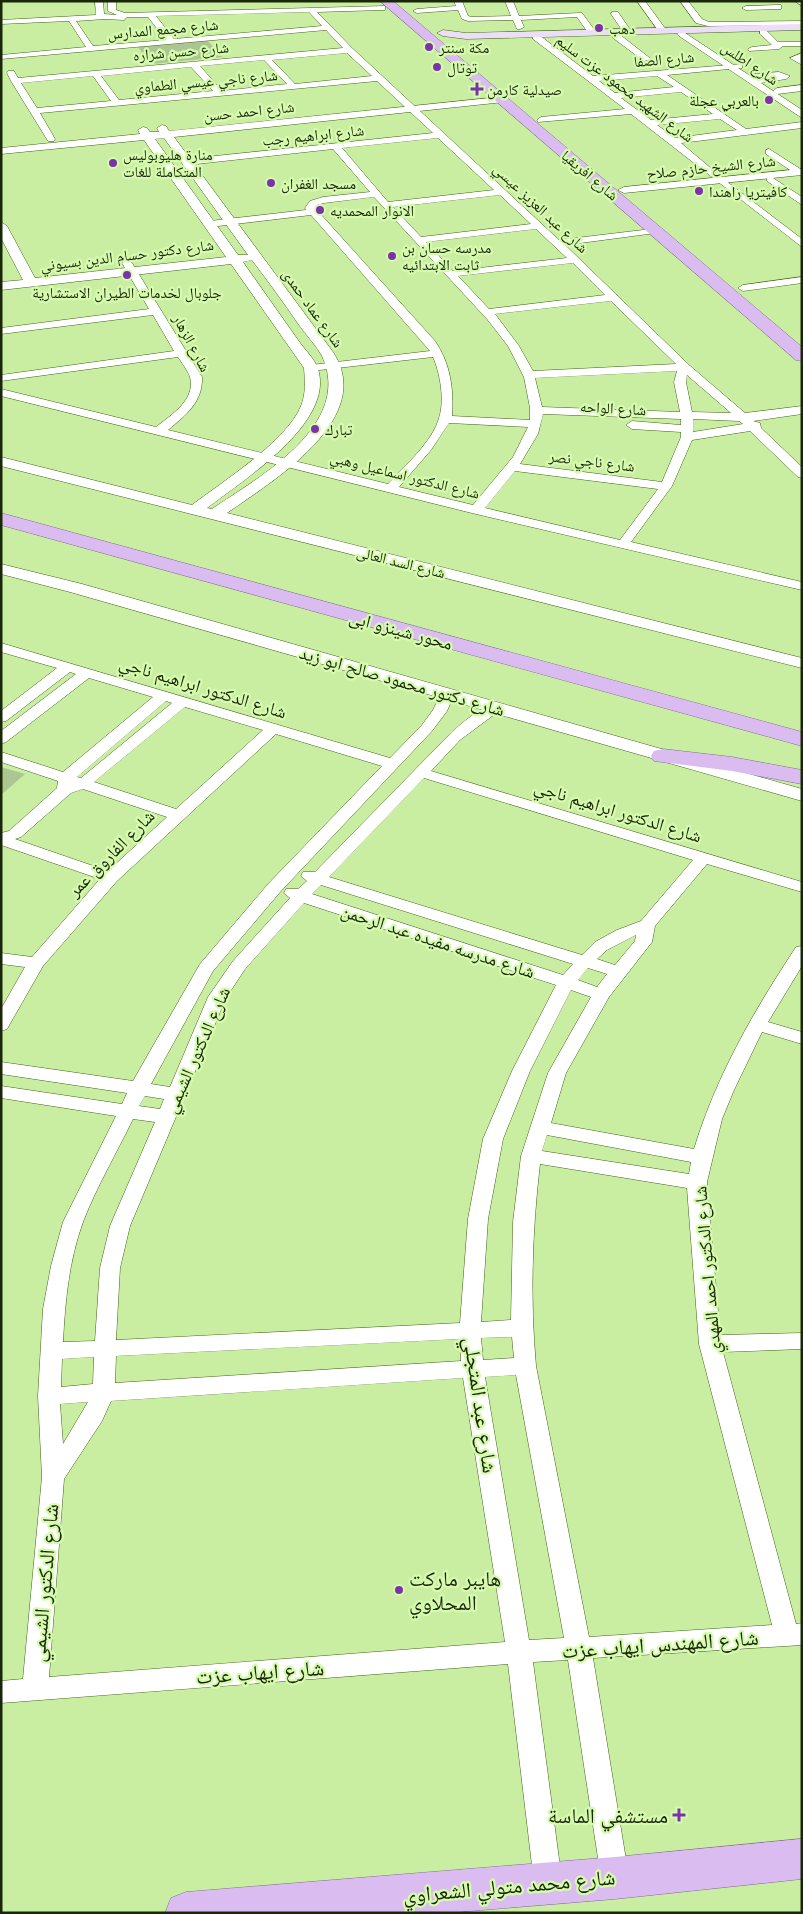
<svg xmlns="http://www.w3.org/2000/svg" width="803" height="1914" viewBox="0 0 803 1914" font-family="Poppins,'Noto Naskh Arabic',sans-serif">
  <rect width="100%" height="100%" fill="#c9eea2"/>
  <path fill="#acc692" d="M207,40L222,57L151,64L138,47Z
    M1,767L25,774L1,795Z"/>
  <g fill="none" stroke-linecap="round" stroke-linejoin="round">
    <g stroke="#436218" stroke-width="1">
      <path id="minor" d="M95,1H103L104,14L117,15L108,11V1H116V10L125,13L385,6V10H382L317,12L352,48L559,240L660,228L661,230L656,233L565,245L689,365L745,413L802,406V414L753,421L760,423L761,428L802,467V478L798,477L750,431L692,440L672,486L631,542L802,582V590L476,514L1,396V389L156,427C171,415 196,400 190,377C188,371 182,363 178,357L1,381V375L174,351L153,315L1,334V328L149,309L122,263L127,260L132,263L202,377C203,402 186,415 168,430L388,484C404,467 433,441 439,418C445,400 440,373 433,357L311,371L305,368L311,365L430,351L311,215L210,227L205,224L210,221L306,210L305,208L310,201L323,197L370,192L333,149L187,165L182,162L187,159L433,133L377,81L40,113L55,139L54,141H48L11,81L7,73L8,71H14L18,78L343,48L326,30L1,59V55L86,47L69,21L1,24V20L96,15ZM309,12L322,26L174,39L156,16ZM127,17H148L166,40L93,46L76,21L105,19L124,20ZM347,53L372,76L295,84L272,60ZM264,60L287,84L222,91L200,66ZM191,67L213,91L119,100L101,76ZM93,76L111,101L37,108L21,83ZM438,138L494,190L388,202L342,148ZM500,195L531,224L421,237L393,207ZM374,197L487,319L508,346L524,377L530,408V420L452,416C454,388 450,363 435,341L315,208L317,205L324,203ZM536,229L567,258L453,271L426,242ZM573,263L605,295L489,309L458,276ZM611,301L676,364L533,371L519,346L495,314ZM677,371L674,382L680,412L542,407L535,378ZM687,375L731,413L692,412L686,382ZM543,414L681,419V425L632,421L626,425L632,429L681,432V437L662,482L520,464L538,434ZM693,419L739,421L743,424L693,432ZM449,423L528,427L513,457L473,505L399,487L431,450ZM515,471L658,489L620,540L485,508Z
        M454,1H462L468,16L472,17L511,16L505,1H513L519,16L579,13H582L596,32L589,34L577,17L521,20L524,27L520,29H517L513,20L468,21L462,19L458,10L417,13L413,11L417,9L456,6Z
        M637,1H645L667,31L666,33H660Z
        M680,1H688L702,19L709,22L802,21V25L708,26L696,23Z
        M795,1H802V6Z
        M778,5H781V9L746,10L742,8L746,6Z
        M612,12H618L631,31L630,33H624L611,14Z
        M760,30H766L778,42H802V46H783L779,49L749,51L748,49L752,47L772,45L760,34Z
        M613,34H619L651,59L644,61L613,38Z
        M533,35H539L593,76L742,64V68H739L667,75L746,129L802,122V128L681,143L726,181L802,239V247L631,114L538,122L537,120L541,117L625,109L533,39ZM657,76L674,87L615,93L599,81ZM681,92L713,114L651,120L621,98ZM720,119L737,130L675,138L657,125Z
        M802,53V65L790,58Z
        M779,72L790,76L786,79L760,83L751,77L755,74Z
        M802,85V91L777,94L773,91L777,88Z
        M769,149L802,170V174H796L766,154V150Z
        M770,176L802,197V205L767,181V177Z
        M802,277V283L743,291L738,288L743,285Z
        M1,643L390,758L422,725L433,710L442,692H452L454,695L447,711L432,731L281,891L213,971L151,1084L170,1087L208,997L233,961L290,898L284,893L286,889H298L307,881L301,876L303,872H315L450,734C461,724 486,701 501,705L503,708L460,740L431,771L802,882V892L707,864L655,926L652,942L609,997L566,1073L551,1123L694,1149C717,1074 754,1011 796,947L802,946V966L768,1022L802,1032V1044L762,1032L734,1090L722,1119L707,1182L720,1335L802,1333V1349L723,1352L796,1624L802,1623V1645L593,1658L629,1878L625,1887L615,1891L605,1887L601,1878L568,1660L533,1662L562,1882L558,1891L548,1895L538,1891L534,1882L508,1664L1,1703V1681L23,1679L42,1477L38,1396L43,1309L51,1266L63,1222L116,1116L1,1098V1086L122,1104L127,1093L1,1074V1062L133,1081L200,964L269,883L382,766L276,734L117,881L43,966L7,1029L1,1031V1009L25,967L1,964V953L32,957L100,879L1,845V833L9,831L57,788L58,781L1,762V752L63,772L153,697L89,678L6,742L1,744V731L76,674L70,672L6,721L1,722V711L57,668L1,652ZM166,701L172,703L81,778L77,777ZM185,707L263,730L176,809L94,782ZM424,778L693,860L641,921L617,930L595,942L582,955L329,877ZM83,789L167,817L108,871L15,839L21,837L71,793ZM321,885L573,964L563,975L312,894ZM304,903L556,985L512,1071L483,1139L468,1219L460,1323L116,1340L120,1268L130,1226L226,998L245,969ZM636,935L635,941L615,965L597,959L607,950ZM588,968L607,974L597,987L578,980ZM571,990L591,997L548,1073L521,1156L513,1222L511,1320L481,1322L488,1219L503,1139L530,1071ZM145,1096L164,1099L160,1109L139,1106ZM133,1119L155,1122L110,1226L100,1268L95,1341L63,1342C65,1302 69,1260 83,1222C96,1188 117,1152 133,1119ZM547,1135L691,1162L689,1174L542,1151ZM540,1164L687,1188L699,1344L772,1625L589,1637L536,1366C530,1299 532,1231 540,1164ZM512,1337L514,1358L483,1360L481,1338ZM460,1339L461,1361L115,1383L116,1356ZM94,1357L93,1384L61,1387L62,1359ZM516,1375L564,1638L529,1640L485,1377ZM463,1378L505,1642L49,1677L64,1479L102,1421L111,1401ZM88,1402L63,1444L60,1404Z"/>
    </g>
    <g stroke="#436218" stroke-width="1">
      <path id="tertiary" d="M682,31L802,110V118L679,36L677,34Z
        M500,97L505,100L504,102L174,137L333,352C377,419 271,482 227,513L802,658V668L1,466V457L192,505C222,482 287,441 301,406C306,394 305,381 304,368L231,264L1,290V282L23,280L1,238V222L7,226L35,278L226,257L144,140L1,154V148L140,134L138,130L143,127L147,128L150,132H159L157,128L162,125L166,126L169,131ZM164,138L248,255H238L155,139ZM252,260C268,281 284,303 299,325C306,335 316,345 322,356C354,425 259,477 212,509L207,508C243,480 335,423 318,369C315,359 304,349 298,340C280,314 261,288 243,262Z
        M802,169V175L624,193L618,190L624,187Z
        M1,564L82,584L802,789V801L70,592L1,574Z"/>
    </g>
    <g stroke="#436218" stroke-width="1">
      <path id="secondary" d="M802,24V30L466,39L443,36L437,33L443,30L466,33Z"/>
    </g>
    <g stroke="#876b9a" stroke-width="1">
      <path id="primary" d="M380,1H393L802,347V361L796,360Z
        M1,513L802,732V746L1,525Z
        M663,749L732,757L802,770V784L732,771L654,761L651,756L654,751Z
        M802,1839V1879L615,1899L446,1913H165L171,1898L186,1892L615,1857Z"/>
    </g>
    <use href="#minor" fill="#fff" fill-rule="evenodd"/>
    <use href="#tertiary" fill="#fff" fill-rule="evenodd"/>
    <use href="#secondary" fill="#eddef8" fill-rule="evenodd"/>
    <use href="#primary" fill="#dabcf1" fill-rule="evenodd"/>
  </g>
  <g fill="#7b34a7" stroke="#d6fbaf" stroke-width="2">
    <circle cx="599" cy="28" r="5"/>
    <circle cx="429" cy="47" r="5"/>
    <circle cx="437" cy="67" r="5"/>
    <path d="M474.5 81.5h5v5h5v5h-5v5h-5v-5h-5v-5h5z"/>
    <circle cx="769" cy="100" r="5"/>
    <circle cx="113" cy="163" r="5"/>
    <circle cx="271" cy="183" r="5"/>
    <circle cx="699" cy="191" r="5"/>
    <circle cx="320" cy="210" r="5"/>
    <circle cx="392" cy="256" r="5"/>
    <circle cx="127" cy="275" r="5"/>
    <circle cx="315" cy="429" r="5"/>
    <circle cx="399" cy="1590" r="5"/>
    <path d="M676.5 1807.5h5v5h5v5h-5v5h-5v-5h-5v-5h5z"/>
  </g>
  <g text-anchor="middle" dominant-baseline="central" stroke-width="4.5" stroke-linejoin="round" paint-order="stroke">
    <g font-size="15" fill="#192608" stroke="#d6fbaf" text-anchor="start">
      <text x="609" y="28">دهب</text>
      <text x="439" y="47">مكة سنتر</text>
      <text x="447" y="67">توتال</text>
      <text x="487" y="89">صيدلية كارمن</text>
      <text x="759" y="100" text-anchor="end">بالعربي عجلة</text>
      <text x="123" y="154">منارة هليوبوليس<tspan x="123" dy="17">المتكاملة للغات</tspan></text>
      <text x="281" y="183">مسجد الغفران</text>
      <text x="709" y="191">كافيتريا راهندا</text>
      <text x="330" y="210">الانوار المحمديه</text>
      <text x="402" y="247">مدرسه حسان بن<tspan x="402" dy="17">ثابت الابتدائيه</tspan></text>
      <text x="127" y="292" text-anchor="middle">جلوبال لخدمات الطيران الاستشارية</text>
      <text x="325" y="429">تبارك</text>
    </g>
    <g font-size="15" fill="#192608" stroke="#d6fbaf">
      <text transform="translate(163 29) rotate(-5)">شارع مجمع المدارس</text>
      <text transform="translate(181 51) rotate(-5)">شارع حسن شراره</text>
      <text transform="translate(664 59) rotate(-5)">شارع الصفا</text>
      <text transform="translate(750 63) rotate(34)">شارع اطلس</text>
      <text transform="translate(206 81) rotate(-5)">شارع ناجي عيسي الطماوي</text>
      <text transform="translate(625 88) rotate(37)">شارع الشهيد محمود عزت سليم</text>
      <text transform="translate(249 111) rotate(-6)">شارع احمد حسن</text>
      <text transform="translate(313 135) rotate(-6)">شارع ابراهيم رجب</text>
      <text transform="translate(711 167) rotate(-6)">شارع الشيخ حازم صلاح</text>
      <text transform="translate(590 175) rotate(40)">شارع افريقيا</text>
      <text transform="translate(541 208) rotate(43)">شارع عبد العزيز عيسي</text>
      <text transform="translate(127 255) rotate(-7)">شارع دكتور حسام الدين بسيوني</text>
      <text transform="translate(313 308) rotate(54)">شارع عماد حمدى</text>
      <text transform="translate(192 343) rotate(62)">شارع الزهار</text>
      <text transform="translate(613 408) rotate(3)">شارع الواحه</text>
      <text transform="translate(592 461) rotate(7)">شارع ناجي نصر</text>
      <text transform="translate(405 475) rotate(14)">شارع الدكتور اسماعيل وهبي</text>
      <text transform="translate(401 562) rotate(14)">شارع السد العالى</text>
    </g>
    <g font-size="18" fill="#192608" stroke="#d6fbaf">
      <text transform="translate(401 630) rotate(15)">محور شينزو ابى</text>
      <text transform="translate(402 681) rotate(16)">شارع دكتور محمود صالح ابو زيد</text>
      <text transform="translate(203 687) rotate(17)">شارع الدكتور ابراهيم ناجي</text>
      <text transform="translate(618 811) rotate(17)">شارع الدكتور ابراهيم ناجي</text>
      <text transform="translate(111 853) rotate(-45)">شارع الفاروق عمر</text>
      <text transform="translate(438 941) rotate(18)">شارع مدرسه مفيده عبد الرحمن</text>
      <text transform="translate(197 1050) rotate(-66)">شارع الدكتور الشيمي</text>
      <text transform="translate(707 1270) rotate(-95)">شارع الدكتور احمد المهدي</text>
    </g>
    <g font-size="21" fill="#192608" stroke="#d6fbaf">
      <text transform="translate(481 1405) rotate(82)">شارع عبد المتجلي</text>
      <text transform="translate(44 1583) rotate(-85)">شارع الدكتور الشيمي</text>
      <text transform="translate(660 1644) rotate(-4)">شارع المهندس ايهاب عزت</text>
      <text transform="translate(260 1672) rotate(-4)">شارع ايهاب عزت</text>
      <text transform="translate(509 1886) rotate(-5)">شارع محمد متولي الشعراوي</text>
    </g>
    <g font-size="21" fill="#192608" stroke="#d6fbaf" text-anchor="start">
      <text x="409" y="1578">هايبر ماركت<tspan x="409" dy="24">المحلاوي</tspan></text>
      <text x="668" y="1815" text-anchor="end">مستشفي الماسة</text>
    </g>
  </g>
  <rect width="803" height="1914" fill="none" stroke="#192608" stroke-width="5"/>
</svg>
